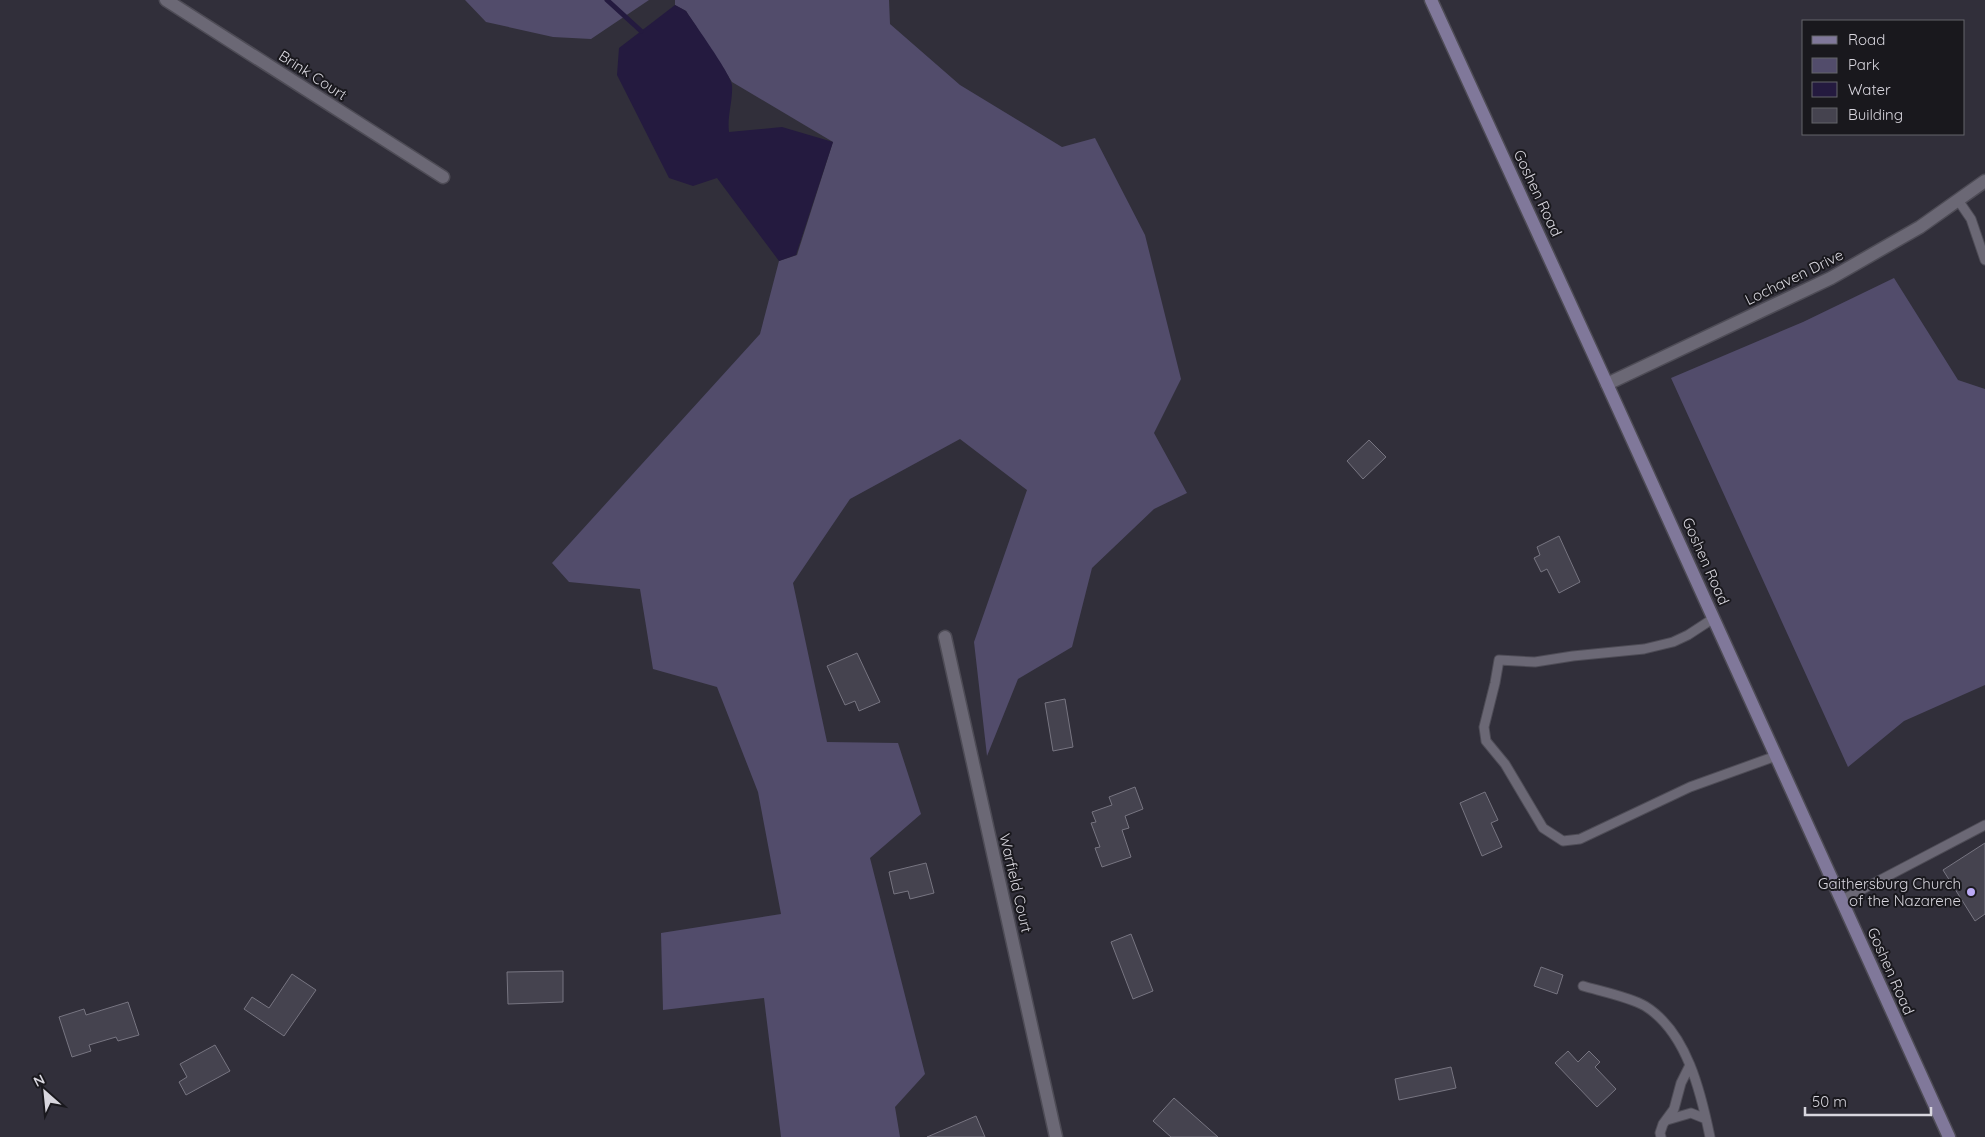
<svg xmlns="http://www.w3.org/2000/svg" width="1985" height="1137" viewBox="0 0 1985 1137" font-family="Quicksand,sans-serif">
  <rect width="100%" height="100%" fill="#312f3a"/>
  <path fill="#524c6b" d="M465,0H649L591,39L553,37L486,22Z
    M675,0H889L890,24L960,85L1062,147L1095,138L1145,235L1181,379L1154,433L1187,493L1154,509L1092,568L1072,647L1018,679L987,756L974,642L1027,490L960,439L850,499L793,583L827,742L898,743L921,814L870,858L925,1074L895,1107L900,1137H781L764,998L663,1010L661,933L781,914L758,792L717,687L653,669L640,589L569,582L552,563L760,334L779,261L797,255L833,142L732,82L686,11L675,5Z
    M1894,278L1958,380L1985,389V685L1904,721L1848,767L1671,378L1803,322Z"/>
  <path fill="#241a3f" d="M675,5L686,11C694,23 732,76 732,85C733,101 727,116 729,132L782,127L833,142L796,255L779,261L717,178L693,186L669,178L617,75L619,48Z"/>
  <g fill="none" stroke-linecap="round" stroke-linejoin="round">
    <path stroke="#241a3f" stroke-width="5" d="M607,0L641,31"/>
  </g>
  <path fill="#45434f" stroke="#777581" d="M1369,440L1386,457L1363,479L1347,461Z
    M1559,536L1580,582L1559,593L1547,569L1541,572L1534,558L1540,555L1537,547Z
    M857,653L880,702L859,711L855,701L845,705L827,666Z
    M1065,699L1073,747L1053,751L1045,703Z
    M1135,787L1143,809L1125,816L1129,828L1122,830L1131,857L1102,867L1095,848L1100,847L1091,823L1096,822L1092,812L1112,805L1109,797Z
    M1485,792L1498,820L1491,823L1502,847L1482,856L1460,803Z
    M1985,843V914L1975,921L1943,870Z
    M926,863L934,893L910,899L908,891L894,894L889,872Z
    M1131,934L1153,991L1133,999L1111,942Z
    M1541,967L1563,975L1557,994L1534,986Z
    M563,971V1002L508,1004L507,972Z
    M292,974L316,990L284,1036L244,1009L252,997L269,1008Z
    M128,1002L139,1035L118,1041L116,1037L89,1045L91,1051L72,1057L59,1017L84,1009L86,1015Z
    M215,1045L230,1071L186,1095L179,1082L187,1077L180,1064Z
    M1568,1051L1578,1062L1589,1051L1600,1062L1595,1067L1616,1089L1597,1107L1555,1063Z
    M1451,1067L1456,1088L1399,1100L1395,1079Z
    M1174,1098L1218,1137H1171L1153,1121Z
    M976,1116L985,1137H927Z"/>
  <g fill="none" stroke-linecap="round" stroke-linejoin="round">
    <g stroke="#4e4c56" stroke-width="11">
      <path id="lane" d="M1958,200L1971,219L1985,260
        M1714,618L1688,635L1673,642L1644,649L1573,656L1535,662L1499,660L1495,683L1484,727L1486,741L1505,764L1543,828L1563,841L1580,839L1690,787L1776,756
        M1842,900L1985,825
        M1583,986C1600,991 1630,997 1645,1006C1687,1032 1701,1093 1710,1137
        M1667,1120L1691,1113L1706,1119
        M1661,1137L1660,1133L1663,1124L1674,1109L1681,1083L1690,1065"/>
    </g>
    <g stroke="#4e4c56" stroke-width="15">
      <path id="street" d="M166,0L443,177
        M1607,384L1831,278L1920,227L1985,181
        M945,637L1056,1137"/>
    </g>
    <g stroke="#4e4c56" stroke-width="15">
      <path id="secondary" d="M1431,0L1607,384L1949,1137"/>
    </g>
    <use href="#lane" stroke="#6b6875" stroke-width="9"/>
    <use href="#street" stroke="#6b6875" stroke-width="12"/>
    <use href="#secondary" stroke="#80789a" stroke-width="12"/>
  </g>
  <circle fill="#bbaaf6" stroke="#19181d" stroke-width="2" cx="1971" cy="892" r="5"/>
  <g text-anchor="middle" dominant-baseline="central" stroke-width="4" stroke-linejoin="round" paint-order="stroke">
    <g font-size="15" fill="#d8d6de" stroke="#19181d">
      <text transform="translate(313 75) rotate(33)">Brink Court</text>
      <text transform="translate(1538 193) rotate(65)">Goshen Road</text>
      <text transform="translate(1794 277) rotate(-26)">Lochaven Drive</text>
      <text transform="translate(1706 561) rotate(66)">Goshen Road</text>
      <text transform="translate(1016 883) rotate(77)">Warfield Court</text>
      <text transform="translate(1891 971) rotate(66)">Goshen Road</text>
    </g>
    <g font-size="15" fill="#d8d6de" stroke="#19181d" text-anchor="end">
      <text x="1961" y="883">Gaithersburg Church<tspan x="1961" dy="17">of the Nazarene</tspan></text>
    </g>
  </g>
  <rect x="1802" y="20" width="162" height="115" fill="#19181d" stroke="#65646a"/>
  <rect x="1812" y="36" width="25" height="8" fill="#80789a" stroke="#65646a"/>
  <text x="1848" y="45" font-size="15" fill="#d8d6de">Road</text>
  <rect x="1812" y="58" width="25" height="15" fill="#524c6b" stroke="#65646a"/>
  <text x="1848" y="70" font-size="15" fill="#d8d6de">Park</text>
  <rect x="1812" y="82" width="25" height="15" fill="#241a3f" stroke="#65646a"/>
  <text x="1848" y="95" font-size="15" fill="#d8d6de">Water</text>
  <rect x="1812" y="108" width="25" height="15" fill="#45434f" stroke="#65646a"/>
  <text x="1848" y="120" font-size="15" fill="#d8d6de">Building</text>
  <g transform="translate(45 1092) rotate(333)" stroke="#19181d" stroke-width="4" paint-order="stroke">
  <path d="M0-4L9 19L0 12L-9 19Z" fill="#d8d6de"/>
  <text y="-8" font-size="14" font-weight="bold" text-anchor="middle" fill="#d8d6de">N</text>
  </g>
  <path d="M1805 1107v8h126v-8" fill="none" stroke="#d8d6de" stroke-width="2.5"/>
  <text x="1812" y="1107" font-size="15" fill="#d8d6de" stroke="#19181d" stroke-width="4" paint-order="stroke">50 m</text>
</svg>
